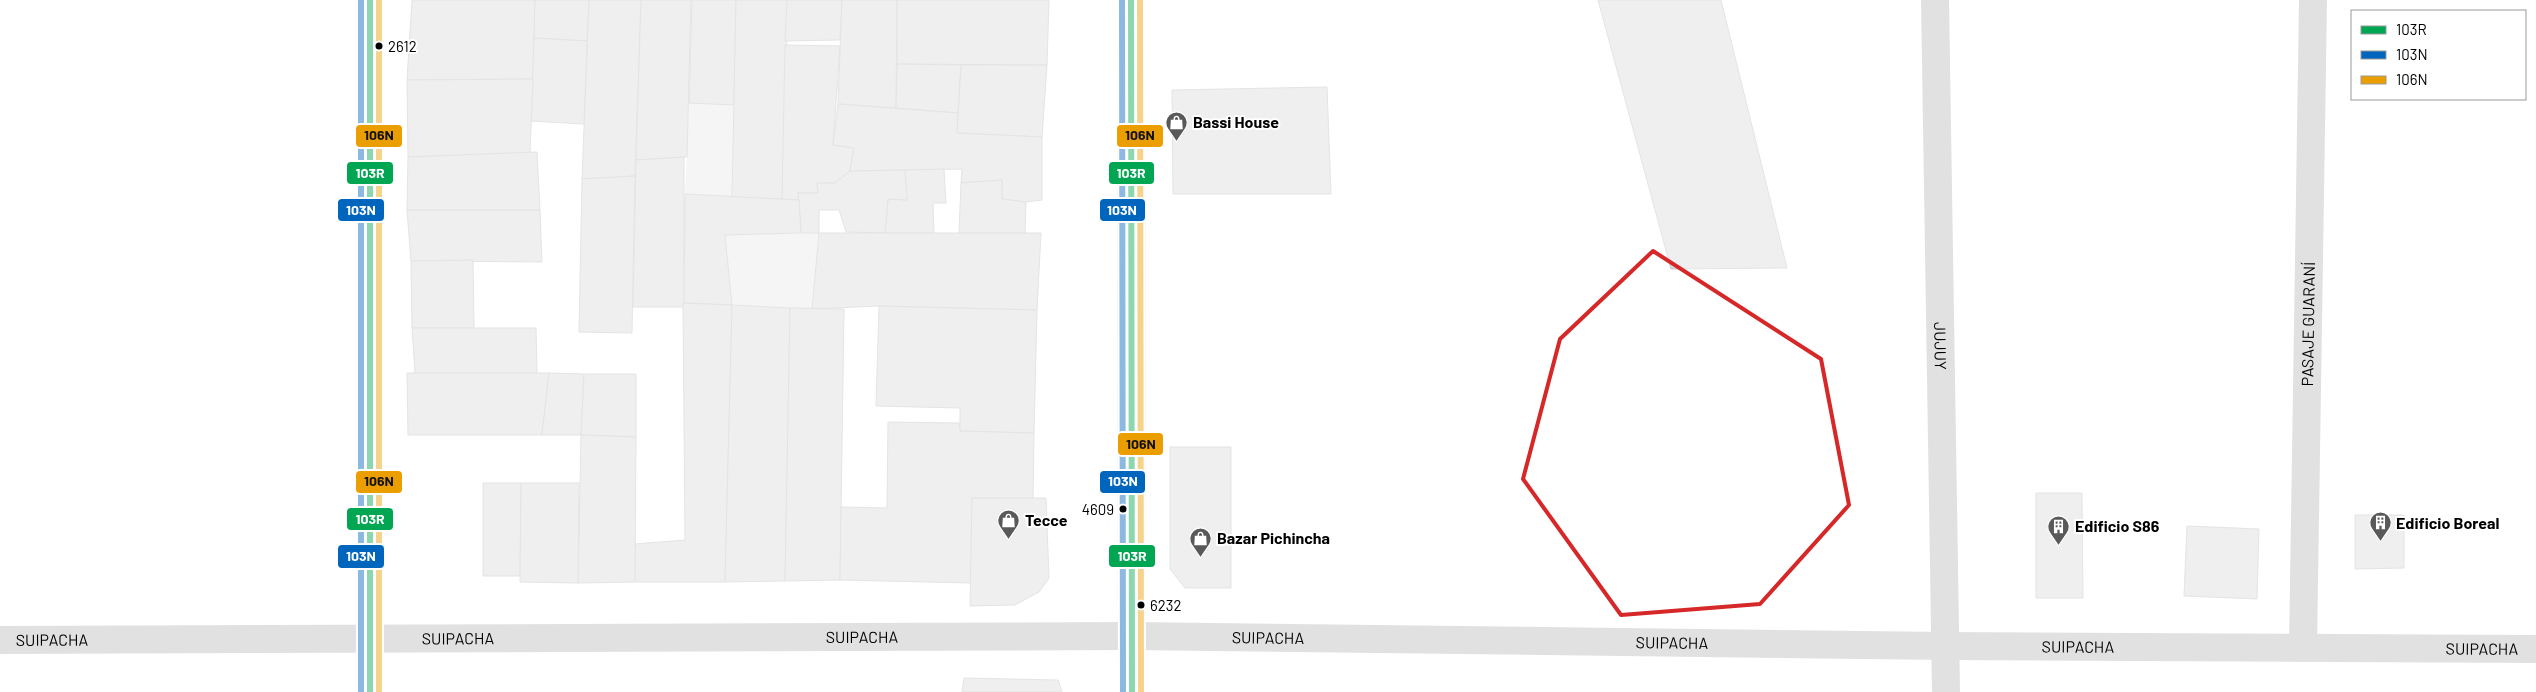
<svg xmlns="http://www.w3.org/2000/svg" width="2536" height="692" font-family="Barlow,sans-serif">
  <style>
    .green { fill: #e8e8e8 }
    .building { fill: #dbdbdb; stroke: #c3c3c3 }
    .lines { fill: none; stroke-linecap: round; stroke-linejoin: round }
    .minor { stroke: #bdbdbd; stroke-width: 28 }
    .major { stroke: #bdbdbd; stroke-width: 28 }
    .bus-1-casing { stroke: #fff; stroke-width: 10 }
    .bus-2-casing { stroke: #fff; stroke-width: 10 }
    .bus-3-casing { stroke: #fff; stroke-width: 10 }
    .bus-1 { stroke: #00a651; stroke-width: 6 }
    .bus-2 { stroke: #0065bd; stroke-width: 6 }
    .bus-3 { stroke: #eb9e00; stroke-width: 6 }
    .marked { fill: none; stroke: #d62828; stroke-width: 4; stroke-linejoin: round }
    .bus-dot { fill: #000; stroke: #fff; stroke-width: 2 }
    .labels { text-anchor: middle; stroke-width: 4; stroke-linejoin: round; paint-order: stroke }
    .bus-label { font-size: 15px; fill: #000; stroke: #fff; text-anchor: start }
    .poi-label { font-size: 16px; font-weight: bold; fill: #000; stroke: #fff; text-anchor: start }
    .street-label { font-size: 16px; fill: #000; stroke: #fff }
    .line-badge { stroke: #fff; stroke-width: 2 }
    .badge-label { font-size: 14px; text-anchor: middle; font-weight: bold; fill: #fff }
    .pale-badge-label { font-size: 14px; text-anchor: middle; font-weight: bold; fill: #111 }
  </style>
  <rect width="100%" height="100%" fill="#fff"/>
  <!-- green -->
  <g class="green">
    <polygon points="689,103 734,105 732,198 685,194"/>
    <polygon points="819,233 812,309 732,305 725,235"/>
  </g>
  <!-- building -->
  <g class="building">
    <polygon points="412,0 535,0 533,79 407,80"/>
    <polygon points="535,0 589,0 587,41 534,38"/>
    <polygon points="589,0 641,0 635,176 582,179"/>
    <polygon points="641,0 691,0 687,157 636,160"/>
    <polygon points="692,0 736,0 734,105 689,103"/>
    <polygon points="736,0 788,0 782,199 732,198"/>
    <polygon points="787,0 842,0 840,40 785,41"/>
    <polygon points="842,0 897,0 896,108 838,104"/>
    <polygon points="897,0 1049,0 1047,65 897,64"/>
    <polygon points="1598,0 1721,0 1787,268 1671,269"/>
    <polygon points="534,38 587,41 584,124 531,121"/>
    <polygon points="785,45 840,46 833,145 854,148 850,171 835,183 817,183 818,193 798,193 799,200 782,199"/>
    <polygon points="897,64 961,65 958,113 896,108"/>
    <polygon points="961,65 1047,65 1042,137 957,133"/>
    <polygon points="533,79 530,153 408,157 407,80"/>
    <polygon points="1327,87 1331,194 1173,194 1172,90"/>
    <polygon points="838,104 958,113 957,133 1042,137 1042,200 1026,202 1002,199 1002,180 961,183 962,169 850,171 854,148 833,145"/>
    <polygon points="537,152 540,210 407,210 408,157"/>
    <polygon points="684,157 684,307 633,307 636,160"/>
    <polygon points="944,169 946,203 933,203 934,233 885,233 888,199 907,200 905,170"/>
    <polygon points="905,170 907,200 888,199 885,233 846,232 839,210 819,210 819,233 801,233 798,193 818,193 817,183 835,183 850,171"/>
    <polygon points="635,176 632,333 579,332 582,179"/>
    <polygon points="1002,180 1002,199 1026,202 1025,233 959,233 961,183"/>
    <polygon points="685,194 799,200 801,233 725,235 732,305 684,303"/>
    <polygon points="407,210 540,210 542,262 411,261"/>
    <polygon points="819,233 1041,233 1037,310 879,306 812,309"/>
    <polygon points="473,260 474,328 412,328 411,261"/>
    <polygon points="683,303 732,305 725,582 635,582 635,544 685,540"/>
    <polygon points="732,305 790,308 785,581 725,582"/>
    <polygon points="879,306 1037,310 1034,433 960,431 960,408 876,406"/>
    <polygon points="790,308 844,309 840,580 785,581"/>
    <polygon points="412,328 536,328 537,373 415,373"/>
    <polygon points="407,373 549,373 542,435 408,435"/>
    <polygon points="549,373 584,374 581,435 542,435"/>
    <polygon points="584,374 636,374 636,437 581,435"/>
    <polygon points="888,422 959,423 960,431 1034,433 1033,499 972,498 971,583 840,580 841,507 887,508"/>
    <polygon points="581,435 636,437 635,582 578,583"/>
    <polygon points="1170,447 1231,447 1231,588 1185,588 1170,569"/>
    <polygon points="483,483 521,483 520,576 483,576"/>
    <polygon points="521,483 579,483 578,583 520,582"/>
    <polygon points="2036,493 2082,493 2083,598 2036,598"/>
    <polygon points="972,498 1046,498 1049,578 1039,592 1015,605 970,606"/>
    <polygon points="2355,515 2404,515 2404,568 2355,569"/>
    <polygon points="2187,526 2259,529 2257,599 2184,596"/>
    <polygon points="964,678 1058,680 1062,692 962,692"/>
  </g>
  <g class="lines">
    <!-- minor -->
    <g class="minor">
      <path id="s1" d="M1935,0L1946,692"/>
      <path id="s2" d="M0,640L1132,636L1946,646L2536,649"/>
      <path id="s3" d="M2303,648L2313,0"/>
    </g>
    <!-- major -->
    <g class="major">
      <polyline points="370,0 370,692"/>
      <polyline points="1131,0 1132,692"/>
    </g>
    <defs>
      <g id="bus-1">
        <polyline points="370,0 370,692"/>
        <polyline points="1131,0 1132,692"/>
      </g>
      <g id="bus-2">
        <polyline points="361,0 361,692"/>
        <polyline points="1122,0 1123,692"/>
      </g>
      <g id="bus-3">
        <polyline points="379,0 379,692"/>
        <polyline points="1140,0 1141,692"/>
      </g>
    </defs>
    <!-- bus-1 casing -->
    <use href="#bus-1" class="bus-1-casing"/>
    <!-- bus-2 casing -->
    <use href="#bus-2" class="bus-2-casing"/>
    <!-- bus-3 casing -->
    <use href="#bus-3" class="bus-3-casing"/>
    <!-- bus-1 -->
    <use href="#bus-1" class="bus-1"/>
    <!-- bus-2 -->
    <use href="#bus-2" class="bus-2"/>
    <!-- bus-3 -->
    <use href="#bus-3" class="bus-3"/>
  </g>
  <!-- marked area -->
  <path d="M0 0H2536V692H0ZM1653,251L1821,359L1849,505L1760,604L1621,615L1523,479L1560,339Z" fill="#fff" fill-opacity=".55" fill-rule="evenodd"/>
  <path class="marked" d="M1653,251L1821,359L1849,505L1760,604L1621,615L1523,479L1560,339Z"/>
  <!-- icons -->
  <defs>
    <symbol id="shop-pin" viewBox="-11 -11 22 30"><path d="M0 17L-7.5 6A9.5 9.5 0 1 1 7.5 6Z" fill="#595959" stroke="#fff"/><path d="M-5-2.5h2.3a2.7 3.5 0 0 1 5.4 0H5L5.5 6h-11ZM-1.5-2.5h3a1.5 2.3 0 0 0-3 0Z" fill="#fff"/></symbol>
    <symbol id="building-pin" viewBox="-11 -11 22 30"><path d="M0 17L-7.5 6A9.5 9.5 0 1 1 7.5 6Z" fill="#595959" stroke="#fff"/><path d="M-4-6H4V6H1V3H-1V6H-4ZM-2.5-4.3h1.7v1.8h-1.7ZM.8-4.3h1.7v1.8H.8ZM-2.5-1h1.7V.8h-1.7ZM.8-1h1.7V.8H.8Z" fill="#fff"/></symbol>
  </defs>
  <g fill-rule="evenodd">
    <use href="#shop-pin" x="1164" y="110" width="25" height="34"/>
    <use href="#shop-pin" x="996" y="508" width="25" height="34"/>
    <use href="#building-pin" x="2368" y="510" width="25" height="34"/>
    <use href="#building-pin" x="2046" y="514" width="25" height="34"/>
    <use href="#shop-pin" x="1188" y="526" width="25" height="34"/>
  </g>
  <!-- markers -->
  <g class="bus-dot">
    <circle cx="379" cy="46" r="4.5"/>
    <circle cx="1123" cy="509" r="4.5"/>
    <circle cx="1141" cy="605" r="4.5"/>
  </g>
  <g class="labels">
    <!-- bus labels -->
    <g class="bus-label">
      <text x="388" y="52">2612</text>
      <text x="1114" y="515" text-anchor="end">4609</text>
      <text x="1150" y="611">6232</text>
    </g>
    <!-- poi labels -->
    <g class="poi-label">
      <text x="1193" y="128">Bassi House</text>
      <text x="1025" y="526">Tecce</text>
      <text x="2396" y="529">Edificio Boreal</text>
      <text x="2075" y="532">Edificio S86</text>
      <text x="1217" y="544">Bazar Pichincha</text>
    </g>
    <!-- street labels -->
    <g class="street-label">
      <text dy="6" stroke="none"><textPath href="#s3" startOffset="324">PASAJE GUARANÍ</textPath></text>
      <text dy="6" stroke="none"><textPath href="#s1" startOffset="346">JUJUY</textPath></text>
      <text dy="6" stroke="none"><textPath href="#s2" startOffset="862">SUIPACHA</textPath></text>
      <text dy="6" stroke="none"><textPath href="#s2" startOffset="1268">SUIPACHA</textPath></text>
      <text dy="6" stroke="none"><textPath href="#s2" startOffset="458">SUIPACHA</textPath></text>
      <text dy="6" stroke="none"><textPath href="#s2" startOffset="52">SUIPACHA</textPath></text>
      <text dy="6" stroke="none"><textPath href="#s2" startOffset="1672">SUIPACHA</textPath></text>
      <text dy="6" stroke="none"><textPath href="#s2" startOffset="2078">SUIPACHA</textPath></text>
      <text dy="6" stroke="none"><textPath href="#s2" startOffset="2482">SUIPACHA</textPath></text>
    </g>
  </g>
  <g class="line-badge">
    <rect x="355" y="124" width="48" height="24" rx="5" fill="#eb9e00"/>
    <rect x="1116" y="124" width="48" height="24" rx="5" fill="#eb9e00"/>
    <rect x="346" y="161" width="48" height="24" rx="5" fill="#00a651"/>
    <rect x="1108" y="161" width="47" height="24" rx="5" fill="#00a651"/>
    <rect x="1099" y="198" width="47" height="24" rx="5" fill="#0065bd"/>
    <rect x="337" y="198" width="48" height="24" rx="5" fill="#0065bd"/>
    <rect x="1117" y="432" width="47" height="24" rx="5" fill="#eb9e00"/>
    <rect x="355" y="470" width="48" height="24" rx="5" fill="#eb9e00"/>
    <rect x="1099" y="470" width="47" height="24" rx="5" fill="#0065bd"/>
    <rect x="346" y="507" width="48" height="24" rx="5" fill="#00a651"/>
    <rect x="1108" y="544" width="48" height="24" rx="5" fill="#00a651"/>
    <rect x="337" y="544" width="48" height="25" rx="5" fill="#0065bd"/>
  </g>
  <g class="badge-label">
    <text x="370" y="178">103R</text>
    <text x="1131" y="178">103R</text>
    <text x="1122" y="215">103N</text>
    <text x="361" y="215">103N</text>
    <text x="1123" y="486">103N</text>
    <text x="370" y="524">103R</text>
    <text x="1132" y="561">103R</text>
    <text x="361" y="561">103N</text>
  </g>
  <g class="pale-badge-label">
    <text x="379" y="140">106N</text>
    <text x="1140" y="140">106N</text>
    <text x="1141" y="449">106N</text>
    <text x="379" y="486">106N</text>
  </g>
  <!-- legend -->
  <rect x="2351" y="10" width="175" height="90" fill="#ffffff" stroke="#999999"/>
  <rect x="2361" y="26" width="25" height="8" fill="#00a651" stroke="#999999"/>
  <text x="2396" y="35" font-size="15" fill="#000000">103R</text>
  <rect x="2361" y="51" width="25" height="8" fill="#0065bd" stroke="#999999"/>
  <text x="2396" y="60" font-size="15" fill="#000000">103N</text>
  <rect x="2361" y="76" width="25" height="8" fill="#eb9e00" stroke="#999999"/>
  <text x="2396" y="85" font-size="15" fill="#000000">106N</text>
</svg>
